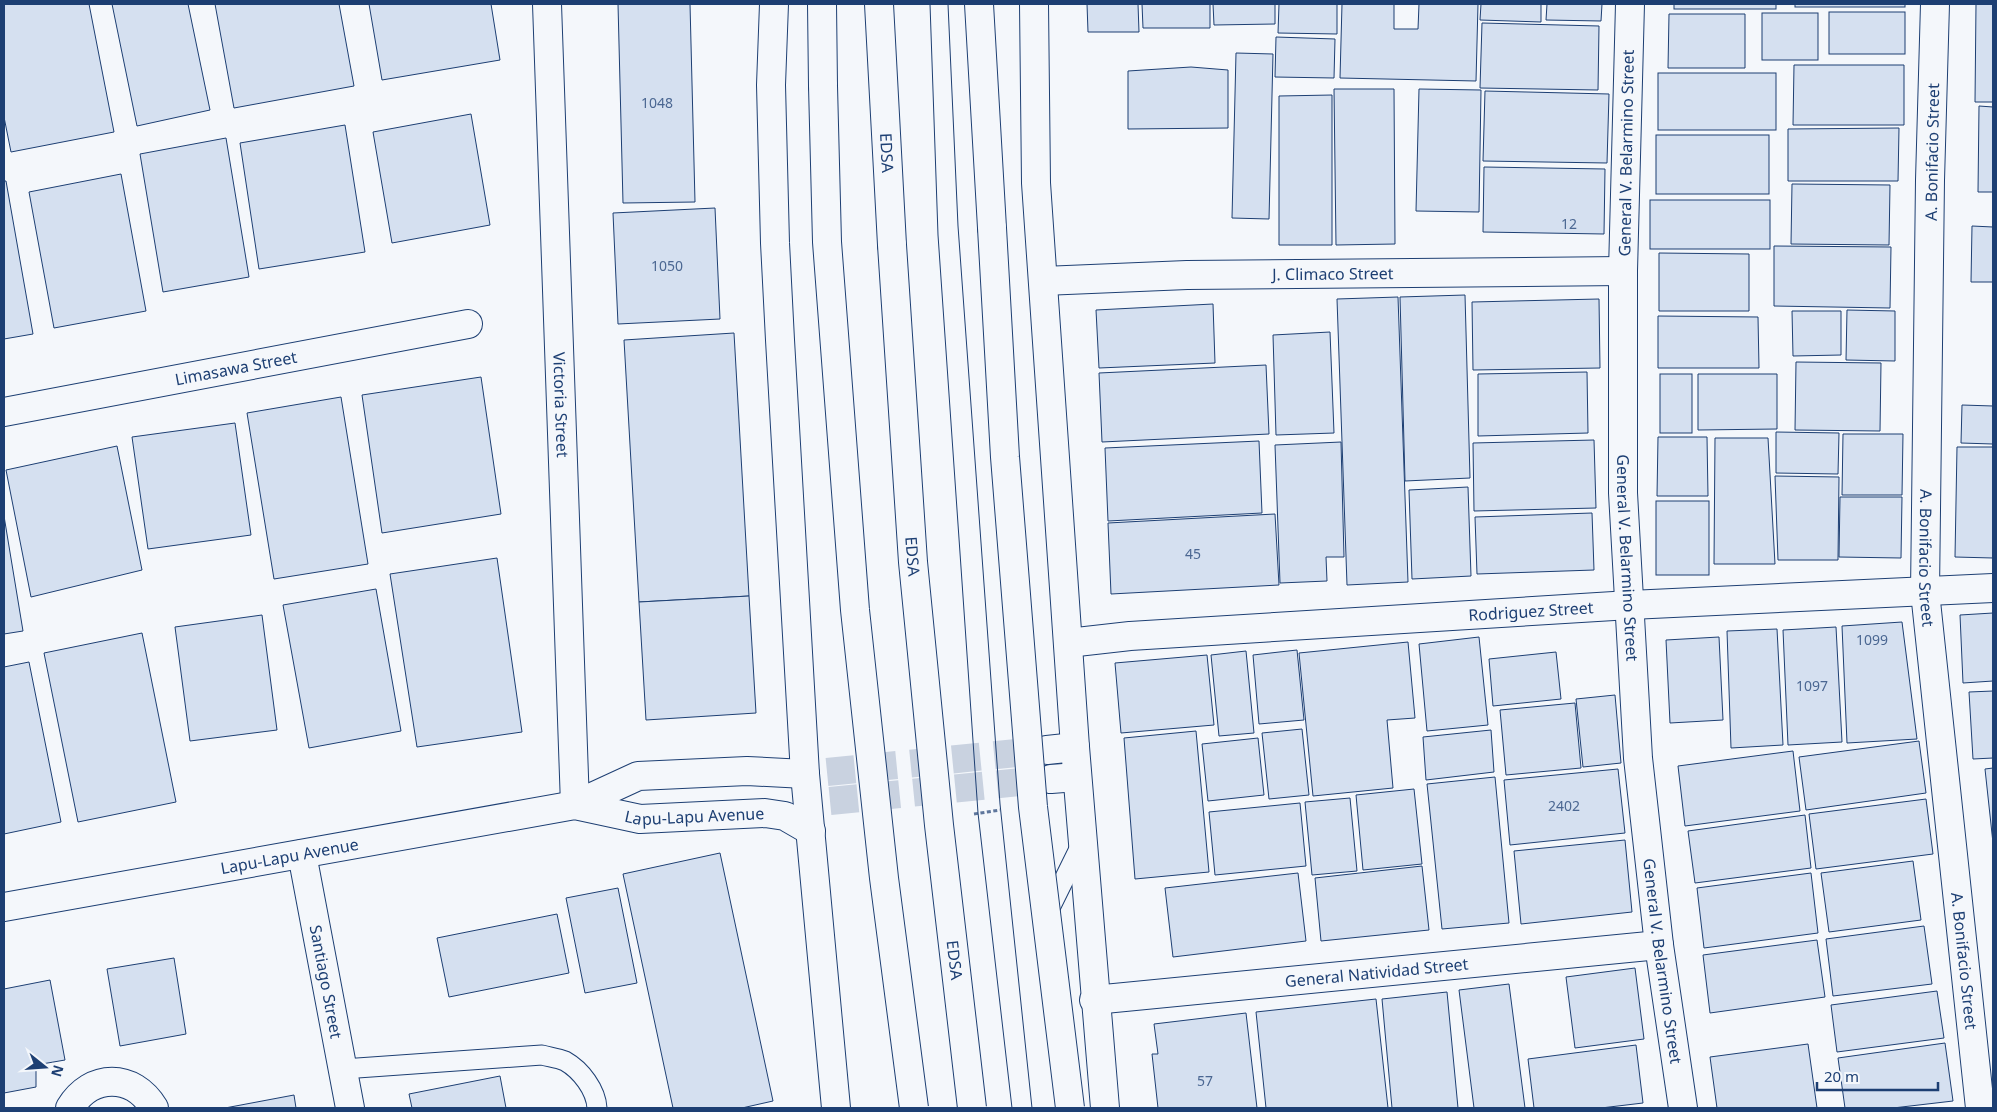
<svg xmlns="http://www.w3.org/2000/svg" width="1997" height="1112" font-family="'Noto Sans',sans-serif">
  <style>
    .building { fill: #d5e0f0; stroke: #1d3f73 }
    .lines { fill: none; stroke-linecap: round; stroke-linejoin: round }
    .trunk-tunnel { stroke: #c9d2e0; stroke-width: 28; stroke-dasharray: 28 14; stroke-linecap: butt }
    .service-casing { stroke: #1d3f73; stroke-width: 21 }
    .minor-casing { stroke: #1d3f73; stroke-width: 30 }
    .tertiary-casing { stroke: #1d3f73; stroke-width: 30 }
    .trunk-casing { stroke: #1d3f73; stroke-width: 30 }
    .path { stroke: #5e769c; stroke-width: 3; stroke-dasharray: 4 2.5; stroke-linecap: butt }
    .service { stroke: #f4f7fb; stroke-width: 19 }
    .minor { stroke: #f4f7fb; stroke-width: 28 }
    .tertiary { stroke: #f4f7fb; stroke-width: 28 }
    .trunk { stroke: #f4f7fb; stroke-width: 28 }
    .tram { stroke: #1d3f73; stroke-width: 1 }
    .trunk-bridge-casing { stroke: #1d3f73; stroke-width: 30; stroke-linecap: butt }
    .trunk-bridge { stroke: #f4f7fb; stroke-width: 28 }
    .labels { text-anchor: middle; stroke-width: 4; stroke-linejoin: round; paint-order: stroke }
    .number-label { font-size: 14px; fill: #4b6792 }
    .street-label { font-size: 16px; fill: #1d3f73; stroke: #f4f7fb }
  </style>
  <rect width="100%" height="100%" fill="#f4f7fb"/>
  <!-- building -->
  <g class="building">
    <polygon points="4,4 89,4 114,132 11,152 4,117"/>
    <polygon points="112,4 188,4 210,110 137,126"/>
    <polygon points="215,4 339,4 354,86 234,108"/>
    <polygon points="369,4 491,4 500,60 382,80"/>
    <polygon points="618,4 690,4 695,202 623,203"/>
    <polygon points="1087,4 1138,4 1139,32 1088,32"/>
    <polygon points="1142,4 1210,4 1210,28 1143,28"/>
    <polygon points="1213,4 1275,4 1275,24 1214,25"/>
    <polygon points="1279,4 1337,4 1337,34 1278,33"/>
    <polygon points="1342,4 1394,4 1394,29 1418,29 1419,4 1478,4 1476,81 1340,78"/>
    <polygon points="1481,4 1541,4 1541,22 1480,20"/>
    <polygon points="1547,4 1602,4 1601,21 1546,20"/>
    <rect x="1674" y="4" width="102" height="5"/>
    <rect x="1795" y="4" width="110" height="3"/>
    <polygon points="1976,4 1993,4 1993,102 1975,102"/>
    <rect x="1829" y="12" width="76" height="42"/>
    <rect x="1762" y="13" width="56" height="47"/>
    <polygon points="1669,14 1745,14 1745,68 1668,68"/>
    <polygon points="1482,23 1599,26 1598,90 1480,88"/>
    <polygon points="1276,37 1335,39 1334,78 1275,77"/>
    <polygon points="1236,53 1273,54 1269,219 1232,218"/>
    <polygon points="1794,65 1904,65 1904,125 1793,125"/>
    <polygon points="1191,67 1228,70 1228,128 1128,129 1128,71"/>
    <rect x="1658" y="73" width="118" height="57"/>
    <polygon points="1334,89 1394,89 1395,244 1336,245"/>
    <polygon points="1419,89 1481,90 1479,212 1416,211"/>
    <polygon points="1485,91 1609,94 1607,163 1483,161"/>
    <polygon points="1332,95 1332,245 1279,245 1279,96"/>
    <polygon points="1979,106 1993,107 1993,192 1978,192"/>
    <polygon points="471,114 490,225 392,243 373,132"/>
    <polygon points="345,125 365,252 259,269 240,143"/>
    <polygon points="1899,128 1898,181 1788,181 1788,129"/>
    <rect x="1656" y="135" width="113" height="59"/>
    <polygon points="226,138 249,277 163,292 140,154"/>
    <polygon points="1484,167 1605,169 1604,234 1483,232"/>
    <polygon points="121,174 146,311 54,328 29,192"/>
    <polygon points="4,181 6,181 33,334 4,339"/>
    <polygon points="1792,184 1890,185 1889,245 1791,244"/>
    <rect x="1650" y="200" width="120" height="49"/>
    <polygon points="715,208 720,319 618,324 613,213"/>
    <polygon points="1972,226 1993,227 1993,282 1971,282"/>
    <polygon points="1774,246 1891,247 1890,308 1774,306"/>
    <polygon points="1659,253 1749,254 1749,311 1659,311"/>
    <polygon points="1465,295 1470,478 1405,481 1400,297"/>
    <polygon points="1398,297 1408,582 1347,585 1337,299"/>
    <polygon points="1599,299 1600,368 1473,370 1472,302"/>
    <polygon points="1213,304 1215,363 1099,368 1096,310"/>
    <polygon points="1847,310 1895,311 1895,361 1846,360"/>
    <polygon points="1792,311 1841,311 1841,355 1793,356"/>
    <polygon points="1658,316 1758,317 1759,368 1658,368"/>
    <polygon points="1330,332 1334,433 1276,435 1273,335"/>
    <polygon points="734,333 749,596 639,602 624,340"/>
    <polygon points="1796,362 1881,363 1880,431 1795,430"/>
    <polygon points="1266,365 1269,434 1102,442 1099,373"/>
    <polygon points="1587,372 1588,433 1478,436 1478,374"/>
    <rect x="1660" y="374" width="32" height="59"/>
    <polygon points="1698,374 1777,374 1777,429 1698,430"/>
    <polygon points="481,377 501,514 382,533 362,395"/>
    <polygon points="341,397 368,564 274,579 247,413"/>
    <polygon points="1962,405 1993,406 1993,444 1961,443"/>
    <polygon points="235,423 251,535 148,549 132,437"/>
    <polygon points="1776,432 1839,433 1838,474 1776,473"/>
    <polygon points="1843,434 1903,434 1902,495 1842,495"/>
    <polygon points="1658,437 1707,437 1708,496 1657,496"/>
    <polygon points="1715,438 1768,438 1775,564 1714,564"/>
    <polygon points="1594,440 1596,508 1474,511 1473,443"/>
    <polygon points="1259,441 1262,513 1108,521 1105,448"/>
    <polygon points="1341,442 1344,557 1326,557 1327,581 1280,583 1275,445"/>
    <polygon points="117,446 142,570 31,597 6,470"/>
    <polygon points="1957,447 1993,447 1993,558 1955,557"/>
    <polygon points="1775,476 1839,477 1838,560 1778,560"/>
    <polygon points="1468,487 1471,576 1412,579 1409,490"/>
    <polygon points="1840,497 1902,497 1901,558 1839,557"/>
    <rect x="1656" y="501" width="53" height="74"/>
    <polygon points="1592,513 1594,570 1477,574 1475,517"/>
    <polygon points="1275,514 1279,585 1111,594 1108,523"/>
    <polygon points="4,516 23,631 4,634"/>
    <polygon points="497,558 522,732 417,747 390,574"/>
    <polygon points="376,589 401,731 309,748 283,605"/>
    <polygon points="749,596 756,713 646,720 639,602"/>
    <polygon points="1993,613 1993,681 1963,683 1960,615"/>
    <polygon points="262,615 277,730 190,741 175,627"/>
    <polygon points="1902,622 1917,739 1847,743 1842,626"/>
    <polygon points="1836,627 1842,742 1788,745 1783,630"/>
    <polygon points="1777,629 1783,745 1731,748 1727,631"/>
    <polygon points="142,633 176,802 78,822 44,653"/>
    <polygon points="1479,637 1488,725 1427,731 1419,644"/>
    <polygon points="1719,637 1723,720 1670,723 1666,640"/>
    <polygon points="1408,642 1415,718 1387,720 1393,788 1313,796 1299,653"/>
    <polygon points="1297,650 1304,720 1259,724 1253,655"/>
    <polygon points="1246,651 1254,733 1219,736 1211,655"/>
    <polygon points="1556,652 1561,699 1493,706 1489,659"/>
    <polygon points="1207,655 1214,725 1121,733 1115,663"/>
    <polygon points="29,662 61,822 4,834 4,667"/>
    <polygon points="1993,691 1993,758 1973,759 1969,692"/>
    <polygon points="1615,695 1621,763 1583,767 1576,699"/>
    <polygon points="1575,703 1581,768 1506,775 1500,710"/>
    <polygon points="1302,729 1309,795 1269,799 1262,733"/>
    <polygon points="1491,730 1494,772 1426,780 1423,737"/>
    <polygon points="1196,731 1209,872 1135,879 1124,738"/>
    <polygon points="1258,738 1264,795 1208,801 1202,744"/>
    <polygon points="1919,741 1926,793 1806,810 1799,757"/>
    <polygon points="1793,751 1800,811 1685,826 1678,766"/>
    <polygon points="1993,768 1993,843 1985,769"/>
    <polygon points="1618,769 1625,833 1510,845 1504,780"/>
    <polygon points="1495,777 1509,923 1442,929 1427,784"/>
    <polygon points="1414,789 1422,864 1363,870 1356,795"/>
    <polygon points="1350,798 1357,871 1312,875 1305,802"/>
    <polygon points="1926,799 1933,854 1816,869 1809,814"/>
    <polygon points="1300,803 1306,866 1215,875 1209,812"/>
    <polygon points="1805,815 1811,868 1695,883 1688,831"/>
    <polygon points="1625,840 1632,912 1521,924 1514,851"/>
    <polygon points="720,853 773,1101 742,1108 673,1108 623,874"/>
    <polygon points="1913,861 1921,920 1829,932 1821,873"/>
    <polygon points="1422,866 1429,930 1321,941 1315,878"/>
    <polygon points="1298,873 1306,941 1173,957 1165,888"/>
    <polygon points="1811,873 1818,933 1704,948 1697,888"/>
    <polygon points="618,888 637,983 585,993 566,898"/>
    <polygon points="557,914 569,973 449,997 437,938"/>
    <polygon points="1924,926 1932,984 1833,996 1826,939"/>
    <polygon points="1817,940 1825,997 1710,1013 1703,955"/>
    <polygon points="174,958 186,1034 120,1046 107,969"/>
    <polygon points="1635,968 1644,1039 1575,1048 1566,977"/>
    <polygon points="50,980 65,1060 36,1065 36,1087 4,1093 4,989"/>
    <polygon points="1509,984 1525,1108 1474,1108 1459,990"/>
    <polygon points="1937,991 1944,1038 1837,1052 1831,1005"/>
    <polygon points="1447,992 1458,1108 1392,1108 1382,999"/>
    <polygon points="1376,999 1388,1108 1266,1108 1256,1012"/>
    <polygon points="1246,1013 1257,1108 1158,1108 1152,1054 1158,1054 1154,1024"/>
    <polygon points="1945,1043 1953,1101 1893,1108 1845,1108 1838,1058"/>
    <polygon points="1808,1044 1817,1108 1717,1108 1710,1057"/>
    <polygon points="1636,1045 1643,1103 1601,1108 1534,1108 1528,1059"/>
    <polygon points="500,1076 506,1108 412,1108 409,1094"/>
    <polygon points="294,1095 296,1108 225,1108"/>
  </g>
  <g class="lines">
    <!-- trunk-tunnel -->
    <g class="trunk-tunnel">
      <polyline points="827,772 1047,750"/>
      <polyline points="830,801 1051,779"/>
    </g>
    <defs>
      <g id="service">
        <polyline points="1046,916 1082,843"/>
        <path d="M343,1069L542,1055C549,1057 558,1058 565,1061C581,1070 596,1090 597,1108"/>
      </g>
      <g id="minor">
        <path id="s1" d="M547,4L575,805L638,776L747,771L805,774"/>
        <path id="s2" d="M1630,4L1623,271V493L1638,758L1659,945L1683,1108"/>
        <path id="s3" d="M1935,4L1930,180L1925,592L1980,1108"/>
        <path id="s4" d="M1043,281L1187,275L1623,271"/>
        <path id="s5" d="M4,412L468,324"/>
        <path id="s6" d="M1068,643L1130,636L1630,605L1993,588"/>
        <path id="s7" d="M302,854L350,1108"/>
        <path id="s8" d="M1094,1000L1659,945"/>
        <path d="M70,1108C91,1073 133,1073 154,1108"/>
      </g>
      <g id="tertiary">
        <path id="s9" d="M4,907L575,805L640,819L765,813L785,816L811,831"/>
      </g>
      <g id="trunk">
        <polyline points="774,4 771,85 775,243 780,340 805,774 836,1108"/>
        <polyline points="822,4 823,86"/>
        <path id="s10" d="M879,4L892,245"/>
        <polyline points="979,4 992,228"/>
        <polyline points="1034,4 1036,183 1075,747 1105,1108"/>
        <polyline points="1047,750 1075,747"/>
        <polyline points="1051,779 1077,777"/>
      </g>
    </defs>
    <!-- service casing -->
    <use href="#service" class="service-casing"/>
    <!-- minor casing -->
    <use href="#minor" class="minor-casing"/>
    <!-- tertiary casing -->
    <use href="#tertiary" class="tertiary-casing"/>
    <!-- trunk casing -->
    <use href="#trunk" class="trunk-casing"/>
    <!-- path -->
    <polyline class="path" points="974,814 1000,810"/>
    <!-- service -->
    <use href="#service" class="service"/>
    <!-- minor -->
    <use href="#minor" class="minor"/>
    <!-- tertiary -->
    <use href="#tertiary" class="tertiary"/>
    <!-- trunk -->
    <use href="#trunk" class="trunk"/>
    <!-- tram -->
    <g class="tram">
      <polyline points="930,4 938,235 978,813 1012,1108"/>
      <polyline points="948,4 958,226 1000,804 1032,1108"/>
    </g>
    <defs>
      <g id="trunk-bridge">
        <polyline points="823,86 827,242 855,610 884,878 914,1108"/>
        <polyline points="992,228 1005,457 1033,807 1070,1108"/>
        <path id="s11" d="M892,245L913,562L939,825L972,1108"/>
      </g>
    </defs>
    <!-- trunk-bridge casing -->
    <use href="#trunk-bridge" class="trunk-bridge-casing"/>
    <!-- trunk-bridge -->
    <use href="#trunk-bridge" class="trunk-bridge"/>
  </g>
  <g class="labels">
    <!-- number labels -->
    <g class="number-label">
      <text x="657" y="108">1048</text>
      <text x="1569" y="229">12</text>
      <text x="667" y="271">1050</text>
      <text x="1193" y="559">45</text>
      <text x="1872" y="645">1099</text>
      <text x="1812" y="691">1097</text>
      <text x="1564" y="811">2402</text>
      <text x="1205" y="1086">57</text>
    </g>
    <!-- street labels -->
    <g class="street-label">
      <text transform="translate(1932 152) rotate(-89)" y="6">A. Bonifacio Street</text>
      <text dy="6" stroke="none"><textPath href="#s10" startOffset="149">EDSA</textPath></text>
      <text transform="translate(1626 153) rotate(-89)" y="6">General V. Belarmino Street</text>
      <text dy="6" stroke="none"><textPath href="#s4" startOffset="290">J. Climaco Street</textPath></text>
      <text dy="6" stroke="none"><textPath href="#s5" startOffset="236">Limasawa Street</textPath></text>
      <text dy="6" stroke="none"><textPath href="#s1" startOffset="401">Victoria Street</textPath></text>
      <text dy="6" stroke="none"><textPath href="#s11" startOffset="312">EDSA</textPath></text>
      <text dy="6" stroke="none"><textPath href="#s2" startOffset="554">General V. Belarmino Street</textPath></text>
      <text dy="6" stroke="none"><textPath href="#s3" startOffset="554">A. Bonifacio Street</textPath></text>
      <text dy="6" stroke="none"><textPath href="#s6" startOffset="464">Rodriguez Street</textPath></text>
      <text dy="6" stroke="none"><textPath href="#s9" startOffset="701">Lapu-Lapu Avenue</textPath></text>
      <text dy="6" stroke="none"><textPath href="#s9" startOffset="290">Lapu-Lapu Avenue</textPath></text>
      <text dy="6" stroke="none"><textPath href="#s11" startOffset="718">EDSA</textPath></text>
      <text dy="6" stroke="none"><textPath href="#s3" startOffset="959">A. Bonifacio Street</textPath></text>
      <text dy="6" stroke="none"><textPath href="#s2" startOffset="959">General V. Belarmino Street</textPath></text>
      <text dy="6" stroke="none"><textPath href="#s8" startOffset="284">General Natividad Street</textPath></text>
      <text dy="6" stroke="none"><textPath href="#s7" startOffset="130">Santiago Street</textPath></text>
    </g>
  </g>
  <!-- border -->
  <rect width="1997" height="1112" fill="none" stroke="#1d3f73" stroke-width="10"/>
  <!-- north arrow -->
  <g transform="translate(45 1067) rotate(107)" stroke="#f4f7fb" stroke-width="4" paint-order="stroke">
  <path d="M0-4L9 19L0 12L-9 19Z" fill="#1d3f73"/>
  <text y="-8" font-size="14" font-weight="bold" text-anchor="middle" fill="#1d3f73">N</text>
  </g>
  <!-- scale -->
  <path d="M1817 1082v8h121v-8" fill="none" stroke="#1d3f73" stroke-width="2.5"/>
  <text x="1824" y="1082" font-size="15" fill="#1d3f73" stroke="#f4f7fb" stroke-width="4" paint-order="stroke">20 m</text>
</svg>
